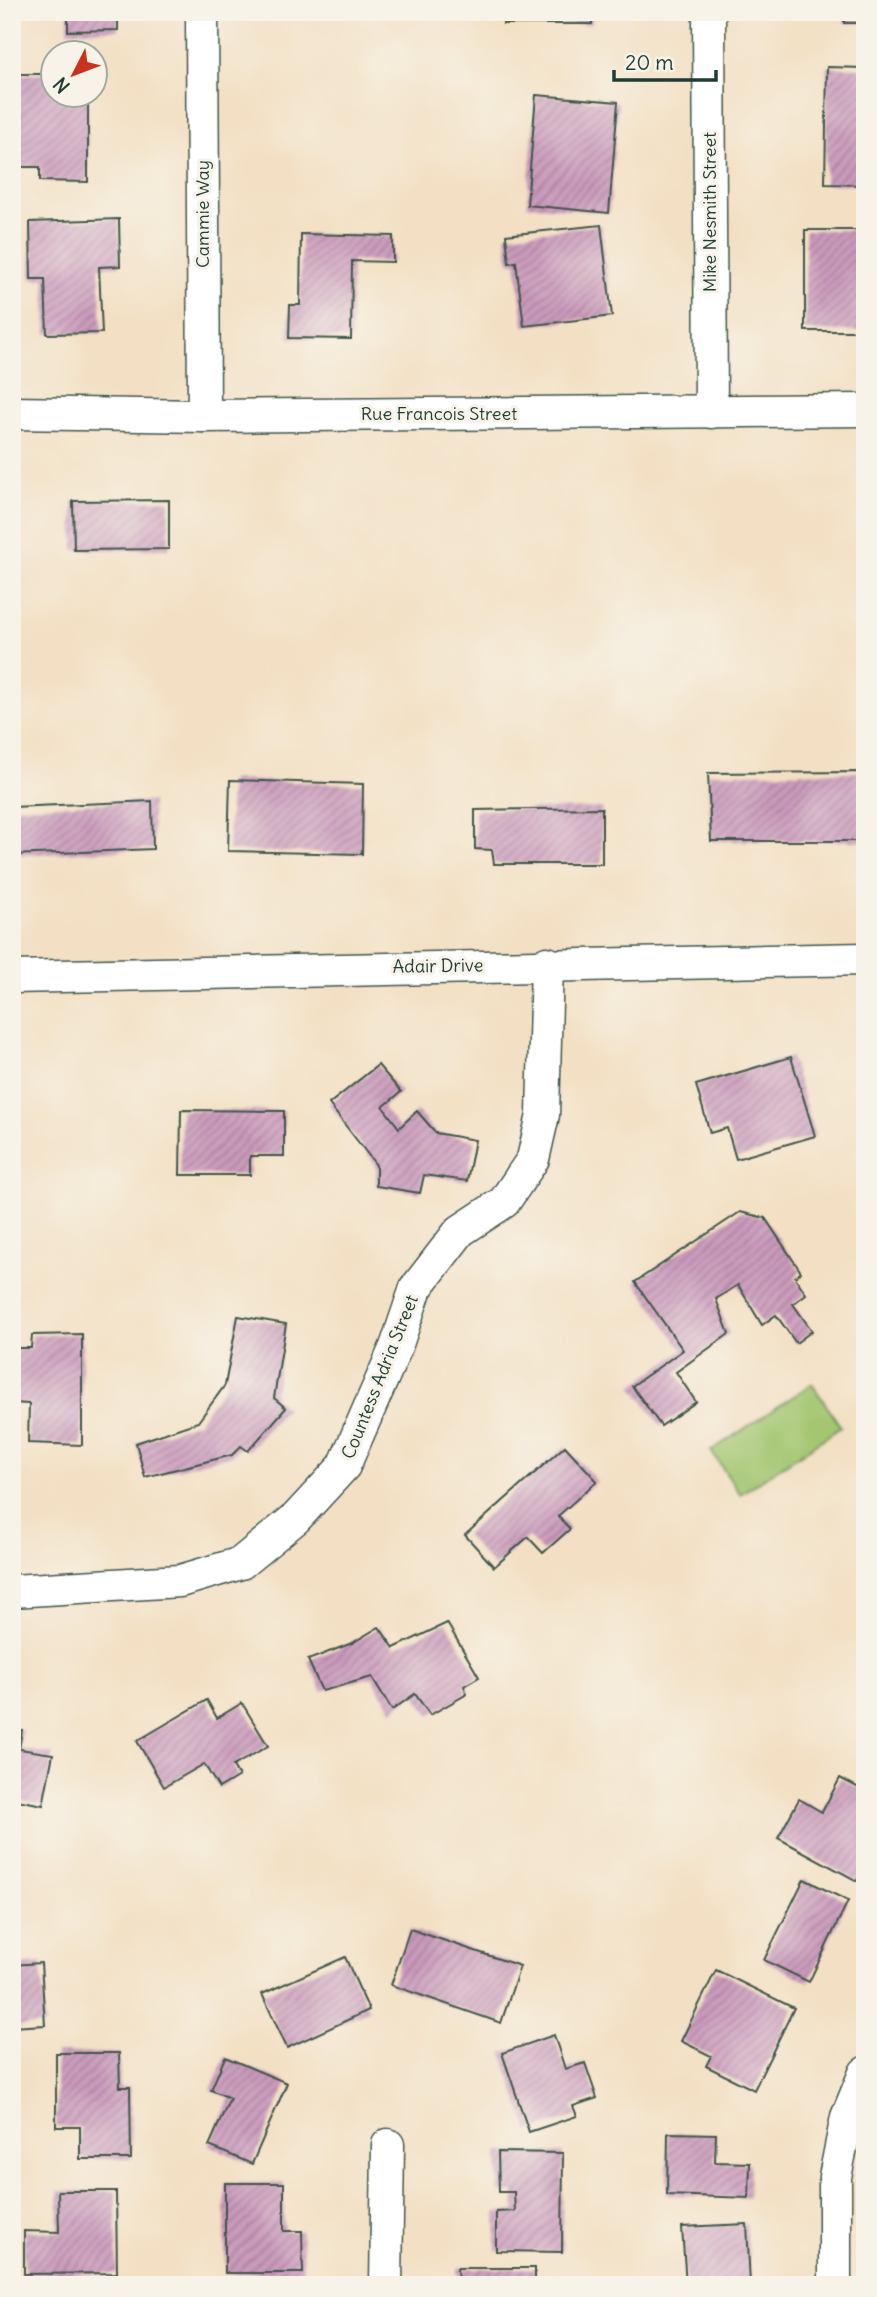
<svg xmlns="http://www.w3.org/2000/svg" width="877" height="2297" font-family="Delius,sans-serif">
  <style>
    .pitch { fill: #a3c66f; stroke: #618252; stroke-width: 2 }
    .building { fill: url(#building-hatch) }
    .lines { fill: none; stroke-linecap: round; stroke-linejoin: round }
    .street-casing { stroke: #3f554a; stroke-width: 35 }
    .street { stroke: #fff; stroke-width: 32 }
    .labels { text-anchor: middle; stroke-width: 6; stroke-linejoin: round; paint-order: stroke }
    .street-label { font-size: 18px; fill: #1f3d34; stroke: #f7f3e8 }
  </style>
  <defs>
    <pattern id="building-hatch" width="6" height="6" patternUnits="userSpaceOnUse" patternTransform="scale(1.75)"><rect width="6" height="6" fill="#cb9abc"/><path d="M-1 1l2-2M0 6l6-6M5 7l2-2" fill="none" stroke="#a47f9a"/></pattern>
  </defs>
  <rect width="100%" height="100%" fill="#f7f3e8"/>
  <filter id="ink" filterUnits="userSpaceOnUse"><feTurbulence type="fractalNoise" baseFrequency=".0143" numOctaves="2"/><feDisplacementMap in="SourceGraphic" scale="14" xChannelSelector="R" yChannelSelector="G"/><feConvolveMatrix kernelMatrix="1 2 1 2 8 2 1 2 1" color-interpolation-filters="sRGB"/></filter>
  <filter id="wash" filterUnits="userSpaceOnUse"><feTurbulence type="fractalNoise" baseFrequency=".00686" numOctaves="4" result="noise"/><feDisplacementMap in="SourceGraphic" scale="28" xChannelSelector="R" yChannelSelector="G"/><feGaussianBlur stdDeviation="1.57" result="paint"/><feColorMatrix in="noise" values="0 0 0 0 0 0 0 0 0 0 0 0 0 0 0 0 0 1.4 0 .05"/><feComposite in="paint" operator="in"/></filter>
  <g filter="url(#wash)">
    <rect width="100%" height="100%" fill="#f3e0c4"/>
    <!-- pitch -->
    <polygon class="pitch" points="812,1384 841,1427 740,1494 711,1451"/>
    <g id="blocks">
      <!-- building -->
      <g class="building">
        <polygon points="68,12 118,12 118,30 68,31"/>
        <rect x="503" y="12" width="89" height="12"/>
        <rect x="844" y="12" width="21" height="11"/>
        <polygon points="827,67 865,68 865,185 825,184"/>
        <polygon points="12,74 52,74 52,94 88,94 88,182 40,181 40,167 19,167 19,120 12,121"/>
        <polygon points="536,95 618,102 609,213 527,205"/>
        <polygon points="119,219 120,266 99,267 102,333 47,334 45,279 31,279 30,222"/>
        <polygon points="601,225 612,316 524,326 516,262 509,263 506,235"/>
        <rect x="805" y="230" width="60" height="101"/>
        <polygon points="301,234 393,236 393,262 352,261 351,339 289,338 290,305 300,305"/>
        <polygon points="169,500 169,549 74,550 73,501"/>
        <polygon points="865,772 865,841 711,841 708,773"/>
        <polygon points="230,780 363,784 362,854 228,851"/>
        <polygon points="152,801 153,849 12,855 12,807"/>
        <polygon points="602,808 602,864 494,864 492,850 475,849 475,810"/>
        <polygon points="791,1057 815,1136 736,1159 727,1128 710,1133 696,1085"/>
        <polygon points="378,1065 401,1092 383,1107 399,1128 417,1111 436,1133 475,1140 467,1181 424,1175 420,1193 376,1186 376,1165 329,1104"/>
        <polygon points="181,1110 284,1111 284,1156 250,1156 250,1175 180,1175"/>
        <polygon points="740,1212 765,1218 801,1272 795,1277 806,1294 793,1304 812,1331 796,1343 776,1315 762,1325 738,1285 716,1299 729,1334 676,1372 696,1402 661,1426 632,1386 683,1350 635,1282"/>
        <polygon points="238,1316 286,1324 274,1398 286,1408 248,1451 241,1446 232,1455 145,1477 136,1443 198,1422 225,1385"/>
        <polygon points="82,1334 82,1445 28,1443 29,1404 12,1403 12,1348 31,1348 32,1335"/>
        <polygon points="565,1446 597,1481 558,1516 570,1529 543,1553 528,1537 494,1567 465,1535"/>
        <polygon points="447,1623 479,1677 464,1686 467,1694 430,1715 415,1694 392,1710 372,1677 322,1691 308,1660 352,1643 379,1627 394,1648"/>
        <polygon points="207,1700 217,1718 242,1703 268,1746 233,1766 239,1776 219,1788 204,1764 164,1787 137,1741"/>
        <polygon points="12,1729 22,1730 19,1749 53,1754 43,1805 12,1799"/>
        <polygon points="840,1778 865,1791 865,1866 857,1881 778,1838 799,1799 822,1812"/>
        <polygon points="804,1879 848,1901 809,1982 764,1960"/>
        <polygon points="410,1929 520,1966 501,2023 391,1985"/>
        <polygon points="345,1957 369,2010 287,2048 262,1994"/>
        <polygon points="41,1963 45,2025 12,2027 12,1965"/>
        <polygon points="716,1970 794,2008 754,2090 706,2066 711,2056 681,2041"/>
        <polygon points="554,2035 565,2069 585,2063 597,2098 573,2106 577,2116 529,2132 502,2053"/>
        <polygon points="56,2053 119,2053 120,2087 130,2087 131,2159 80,2159 80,2127 56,2127"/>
        <polygon points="225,2057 287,2083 252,2164 209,2146 230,2098 211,2090"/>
        <polygon points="668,2133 716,2134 715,2162 750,2163 749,2198 667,2195"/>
        <polygon points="498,2152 563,2153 562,2252 496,2251 496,2212 515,2211 514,2192 499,2192"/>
        <polygon points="225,2183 284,2183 284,2231 302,2231 303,2273 225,2273"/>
        <polygon points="58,2191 116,2191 117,2273 24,2274 24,2231 59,2232"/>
        <polygon points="747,2224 750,2285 686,2285 682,2227"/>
        <polygon points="457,2268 535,2268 535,2285 458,2285"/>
      </g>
    </g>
  </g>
  <g filter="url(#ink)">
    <use href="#blocks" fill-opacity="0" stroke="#3f554a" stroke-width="2"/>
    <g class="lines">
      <defs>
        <g id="street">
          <polyline points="202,12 204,416"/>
          <polyline points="709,12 711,412"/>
          <polyline points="12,413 204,416 865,410"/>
          <polyline points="12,977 865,959"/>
          <polyline points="12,1591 180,1581 241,1563 296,1518 344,1466 396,1347 416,1288 460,1231 504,1202 533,1159 543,1115 547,963"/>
          <polyline points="386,2285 388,2145"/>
          <polyline points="835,2285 835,2177 847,2117 865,2073"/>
        </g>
      </defs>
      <!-- street casing -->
      <use href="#street" class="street-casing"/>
      <!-- street -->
      <use href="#street" class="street"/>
    </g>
  </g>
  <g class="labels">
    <!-- street labels -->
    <g class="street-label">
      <text transform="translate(710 212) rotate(-90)" y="6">Mike Nesmith Street</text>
      <text transform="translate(203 214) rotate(-90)" y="6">Cammie Way</text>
      <text x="439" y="420">Rue Francois Street</text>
      <text transform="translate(438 966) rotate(-1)" y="6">Adair Drive</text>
      <text transform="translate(380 1377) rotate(-68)" y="6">Countess Adria Street</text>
    </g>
  </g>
  <!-- margin -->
  <rect width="877" height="2297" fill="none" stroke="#f7f3e8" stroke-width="42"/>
  <!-- north arrow -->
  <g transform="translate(74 74) rotate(228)"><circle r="33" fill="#f7f3e8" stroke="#a1aaa0" stroke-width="2"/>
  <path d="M0-5L12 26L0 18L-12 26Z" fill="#c8321e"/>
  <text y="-10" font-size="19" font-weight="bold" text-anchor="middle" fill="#1f3d34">N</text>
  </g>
  <!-- scale -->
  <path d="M614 70v10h102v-10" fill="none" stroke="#1f3d34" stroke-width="3.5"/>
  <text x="625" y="70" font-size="21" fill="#1f3d34" stroke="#f7f3e8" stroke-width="5" paint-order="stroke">20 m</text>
</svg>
